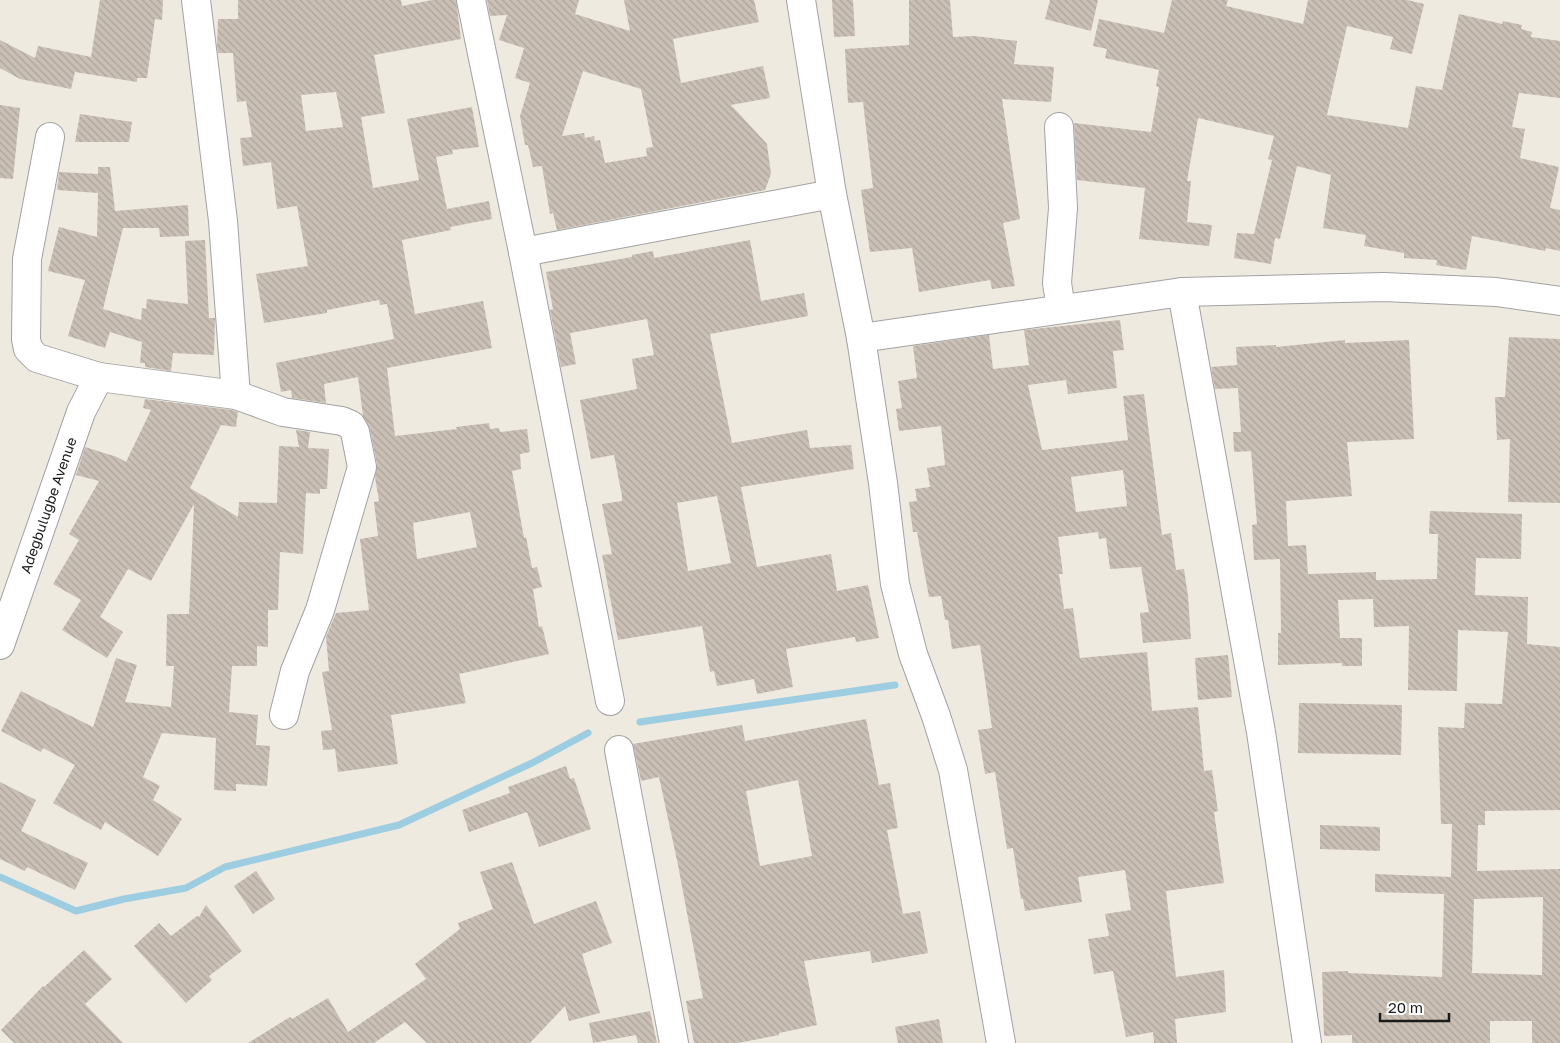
<svg xmlns="http://www.w3.org/2000/svg" width="1560" height="1043" font-family="'Golos Text',sans-serif">
  <style>
    .lines { fill: none; stroke-linecap: round; stroke-linejoin: round }
    .stream { stroke: #9ccde0; stroke-width: 7 }
    .building { fill: url(#building-back-hatch); fill-rule: evenodd }
    .street-casing { stroke: #a2a2a2; stroke-width: 30 }
    .street { stroke: #fff; stroke-width: 28 }
    .labels { text-anchor: middle; stroke-width: 4.5; stroke-linejoin: round; paint-order: stroke }
    .street-label { font-size: 14px; fill: #1b1b1b; stroke: #fff }
  </style>
  <defs>
    <pattern id="building-back-hatch" width="6" height="6" patternUnits="userSpaceOnUse" patternTransform="scale(1.25)"><rect width="6" height="6" fill="#cac0b6"/><path d="M-1 5l2 2M0 0l6 6M5-1l2 2" fill="none" stroke="#ada49c"/></pattern>
  </defs>
  <rect width="100%" height="100%" fill="#eeeae0"/>
  <g class="lines">
    <!-- stream -->
    <g class="stream">
      <polyline points="640,722 895,685"/>
      <polyline points="0,877 76,911 124,899 186,888 225,867 399,825 532,763 588,733"/>
    </g>
  </g>
  <!-- building -->
  <g class="building">
    <polygon points="100,0 163,0 162,20 155,19 147,78 137,78 137,82 75,72 71,89 20,79 0,68 0,40 35,58 38,46 91,57"/>
    <path d="M238,0H401L402,6L432,0H456L461,39L374,55L385,113L361,117L373,188L419,180L407,119L472,107L479,147L452,150L453,154L436,157L447,209L489,201L492,219L450,227L451,230L402,240L415,314L483,301L492,348L387,368L395,436L457,429L456,427L489,423L490,429L499,428L500,432L527,429L530,452L520,454L521,469L512,471L524,538L526,537L532,568L537,567L542,587L533,589L539,627L542,626L549,654L459,674L466,703L391,715L398,764L338,772L335,749L323,750L321,731L332,730L322,672L329,671L326,637L336,613L369,610L360,539L378,536L374,502L379,501L375,477L377,464L370,429L363,416L358,377L324,384L326,403L292,398L291,390L281,392L276,363L394,339L387,304L380,305L379,300L327,310V313L264,323L256,274L308,266L297,206L277,209L271,162L243,166L240,138L252,137L246,101L237,102L233,53H218L217,46L218,19H238ZM336,92L343,127L306,131L301,95ZM470,512L477,547L417,559L413,523Z"/>
    <path d="M487,0H579L575,14L630,31L624,0H754L759,22L673,39L681,83L763,66L770,98L731,105L767,144L771,174L765,190L557,230L553,213L550,214L542,166L533,167L528,145H525L520,116L530,83L515,78L524,48L499,40L507,15L490,16ZM583,71L641,89L653,147L646,148L647,156L605,163L600,140L595,141L594,136L585,138L584,133L562,136Z"/>
    <polygon points="832,0 853,0 855,36 834,37"/>
    <polygon points="909,0 950,0 953,37 974,36 1017,41 1014,64 1054,67 1051,102 1002,99 1020,219 1003,223 1015,286 992,289 990,280 919,292 912,248 870,252 861,190 873,188 863,102 848,103 845,49 909,45"/>
    <polygon points="1050,0 1098,0 1091,31 1045,19"/>
    <polygon points="1172,0 1228,0 1226,6 1303,24 1308,0 1407,0 1424,4 1412,54 1390,49 1393,37 1347,26 1327,115 1408,128 1416,86 1442,90 1459,14 1502,24 1503,21 1522,25 1521,29 1532,32 1531,37 1560,41 1560,98 1519,93 1512,127 1525,129 1520,158 1559,167 1550,208 1560,210 1560,251 1546,248 1545,251 1472,236 1466,270 1436,265 1437,260 1404,258 1404,253 1364,246 1366,235 1323,228 1331,175 1297,166 1280,239 1275,238 1271,264 1234,258 1237,233 1254,234 1272,160 1268,159 1274,136 1198,118 1187,181 1191,181 1187,222 1212,225 1209,246 1139,239 1145,188 1077,180 1074,123 1151,132 1159,87 1156,86 1159,70 1105,58 1107,49 1093,46 1099,19 1164,33"/>
    <polygon points="0,105 20,108 13,179 0,178"/>
    <polygon points="80,114 132,122 129,142 75,142"/>
    <polygon points="98,167 110,167 115,211 188,205 189,236 160,237 159,228 123,228 103,309 141,320 142,308 146,309 147,299 188,304 185,241 205,240 209,318 215,318 214,355 173,353 171,371 145,367 145,363 140,363 142,342 110,332 105,348 68,336 85,280 48,271 59,227 97,237 98,193 57,190 58,182 59,172 98,174"/>
    <path d="M750,240L761,301L804,293L808,316L710,334L732,443L807,430L810,448L851,445L854,469L741,487L757,567L831,554L837,591L868,585L879,638L856,642L855,637L786,649L793,687L757,694L754,679L717,686L714,671L710,672L702,626L618,640L602,555L612,554L602,504L622,501V496L614,455L591,459L580,400L637,389L632,359L654,355L647,319L570,333L576,364L561,367L550,310L553,309L546,272L632,257V255L653,251L654,258ZM717,496L731,563L688,571L677,503Z"/>
    <path d="M1120,320L1124,350L1113,351L1117,388L1068,394L1066,380L1028,385L1042,450L1128,440L1123,396L1144,394L1162,535L1171,533L1176,570L1184,569L1188,596L1191,639L1143,643L1140,613L1149,612L1141,567L1110,569L1106,538L1099,539L1098,532L1058,537L1063,574H1059L1064,609L1073,608L1080,658L1147,652L1152,711L1198,707L1204,771L1212,770L1218,811L1214,812L1224,883L1166,891L1176,977L1224,970L1226,1012L1175,1019L1177,1043H1154L1153,1032L1126,1037L1113,971L1094,974L1088,939L1109,936L1105,914L1131,910L1125,870L1078,877L1082,902L1025,911L1023,899H1021L1013,848L1007,849L995,772L985,774L978,730L992,728L980,645L952,649L948,620H945L941,596L929,597L917,532H913L909,502L917,501L915,489L930,487L927,468L945,465L941,426L899,431L896,409L902,408L898,381L917,378L913,346L989,335L993,369L1029,365L1024,330ZM1123,470L1127,506L1076,512L1071,477Z"/>
    <polygon points="1509,337 1560,339 1560,503 1508,502 1510,439 1497,440 1495,397 1505,397"/>
    <path d="M1345,340V343L1409,340L1414,439L1347,442L1352,496L1286,501L1288,546L1306,545L1308,574L1376,572V580L1437,579L1438,534H1429L1430,511L1522,514L1521,559L1476,558L1475,595L1528,597L1527,644L1560,647V810L1485,811V825H1478L1477,871L1560,869V1043H1532V1021H1490V1043H1352V1035L1324,1036L1322,972L1348,971V973L1442,977L1444,894L1375,892V874L1451,877L1452,824H1441L1438,727L1464,728L1465,703L1502,704L1508,632L1458,630L1457,691L1408,690L1409,626L1374,627L1373,599L1338,600L1340,638H1362V666H1342V663L1278,665V633H1281L1280,559L1254,560L1252,525L1257,524L1251,451L1234,452L1233,432H1241L1238,388L1215,389L1211,367L1237,365L1236,347L1276,345V347ZM1543,897L1542,975L1472,973L1474,899Z"/>
    <polygon points="145,399 232,410 238,412 236,427 221,425 190,488 238,517 239,502 277,503 279,446 299,447 296,430 310,432 308,448 329,449 327,489 320,489 320,494 306,493 303,554 280,552 278,610 268,610 268,647 257,646 257,666 232,666 229,712 258,715 256,745 270,746 267,786 236,784 236,791 214,790 216,738 162,733 143,777 160,786 153,800 182,819 158,856 105,822 101,830 53,803 75,765 43,748 41,752 1,731 21,691 93,727 116,658 137,665 125,702 171,707 174,666 166,666 167,614 189,614 194,504 151,581 128,569 100,617 123,632 107,658 62,630 81,600 53,584 79,540 69,534 99,481 76,475 85,447 117,457 126,462 151,410 143,408"/>
    <polygon points="1228,655 1232,697 1198,700 1195,658"/>
    <polygon points="1299,703 1402,705 1401,755 1298,753"/>
    <path d="M866,719L879,785L890,783L898,828L887,830L903,914L920,911L928,953L872,963L870,951L804,961L817,1025L779,1033V1035L738,1043H694L686,1001L703,998L678,865L659,777L641,781L633,744L742,725L745,741ZM798,780L812,856L760,866L746,791Z"/>
    <polygon points="566,766 570,779 574,778 591,829 539,847 527,812 469,832 462,810 510,793 508,787"/>
    <polygon points="0,782 36,800 21,831 88,863 75,890 27,867 25,871 0,859"/>
    <polygon points="1320,825 1380,827 1380,851 1320,849"/>
    <polygon points="512,862 534,924 596,901 612,943 582,954 600,1013 569,1021 565,1006 530,1043 427,1043 405,1022 374,1043 248,1043 290,1017 292,1019 328,998 348,1032 426,979 415,964 460,929 458,923 493,909 480,872"/>
    <polygon points="256,871 275,899 253,914 234,886"/>
    <polygon points="206,905 242,951 209,976 212,980 186,1003 134,946 159,923 171,936 197,916 199,917"/>
    <polygon points="84,950 112,979 85,1004 123,1043 14,1043 1,1030 43,986 44,987"/>
    <polygon points="650,1011 657,1043 638,1043 636,1035 593,1043 589,1023"/>
    <polygon points="939,1019 943,1043 898,1043 895,1027"/>
  </g>
  <g class="lines">
    <defs>
      <g id="street">
        <polyline points="196,0 223,221 236,395"/>
        <polyline points="471,0 523,252 610,701"/>
        <polyline points="801,0 832,194 861,338 883,483 895,584 913,654 936,716 953,770 1001,1043"/>
        <polyline points="1059,127 1063,208 1057,283 1061,309"/>
        <polyline points="50,137 27,259 26,339 28,349 37,358 99,377 236,395 283,412 342,421 351,425 355,432 362,467 320,610 295,671 284,715"/>
        <polyline points="523,252 832,194"/>
        <polyline points="1182,292 1261,732 1307,1043"/>
        <polyline points="861,338 1182,292 1384,287 1496,292 1560,301"/>
        <path id="s1" d="M0,645L81,412L99,377"/>
        <polyline points="619,750 674,1043"/>
      </g>
    </defs>
    <!-- street casing -->
    <use href="#street" class="street-casing"/>
    <!-- street -->
    <use href="#street" class="street"/>
  </g>
  <g class="labels">
    <!-- street labels -->
    <g class="street-label">
      <text dy="5" stroke="none"><textPath href="#s1" startOffset="148">Adegbulugbe Avenue</textPath></text>
    </g>
  </g>
  <!-- scale -->
  <path d="M1380 1013v8h69v-8" fill="none" stroke="#1b1b1b" stroke-width="2.5"/>
  <text x="1388" y="1013" font-size="15" fill="#1b1b1b" stroke="#ffffff" stroke-width="4" paint-order="stroke">20 m</text>
</svg>
